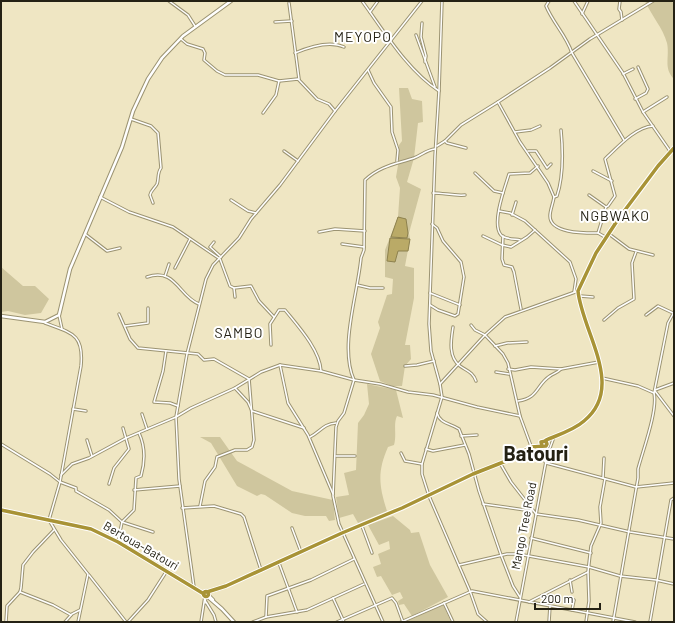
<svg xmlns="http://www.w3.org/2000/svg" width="675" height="623" font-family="Barlow,sans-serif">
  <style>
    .green { fill: #cfc69e }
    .water { fill: #baaa67; stroke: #8d814e }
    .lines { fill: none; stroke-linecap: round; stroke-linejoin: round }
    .street-casing { stroke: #9b9372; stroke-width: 3.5 }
    .secondary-casing { stroke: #9b9372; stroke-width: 4.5 }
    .highway-casing { stroke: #fff; stroke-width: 5.5 }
    .street { stroke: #fff; stroke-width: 1.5 }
    .secondary { stroke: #fff; stroke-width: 2.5 }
    .highway { stroke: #a89336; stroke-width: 3.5 }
    .labels { text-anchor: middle; stroke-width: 4; stroke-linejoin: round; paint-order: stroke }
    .street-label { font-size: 12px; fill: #242114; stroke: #fff }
    .quarter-label { font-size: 14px; letter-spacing: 1px; fill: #242114; stroke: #fff }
    .town-label { font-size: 20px; font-weight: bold; fill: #242114; stroke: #fff }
  </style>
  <rect width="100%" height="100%" fill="#efe6c3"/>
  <!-- green -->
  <g class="green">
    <path d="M645,1H672L674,5V79C663,68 670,57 667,43C663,28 651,15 645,1Z"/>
    <polygon points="399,88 408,88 412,99 422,101 423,122 418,123 414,158 407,182 421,189 409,233 410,239 405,266 414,268 414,298 405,345 410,345 411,359 405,366 402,386 392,386 380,381 371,354 380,328 378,322 387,295 392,294 393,279 385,277 385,250 398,217 400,188 396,177 399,159 399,145 402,141"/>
    <polygon points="1,267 23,286 35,286 49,299 41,313 25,315 8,311 1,312"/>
    <path d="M367,384L396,390L403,418L397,416C393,424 397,435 394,445L388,447C377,472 379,486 387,511L358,523L353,514L339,518L336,497L349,495L344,473L356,470L358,423L364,415L369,404Z"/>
    <polygon points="200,437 220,437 237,461 292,491 333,500 335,520 329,521 326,516 305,516 292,513 265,495 261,494 257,496 237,486 211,443"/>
    <polygon points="393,516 410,530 411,533 419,532 430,565 448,597 412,616 404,604 399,605 398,601 403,598 400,592 392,595 381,576 377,577 373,567 381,564 378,554 390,549 389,541 379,545 368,525"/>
    <polygon points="443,605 451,622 407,622 407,621"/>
  </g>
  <!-- water -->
  <g class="water">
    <polygon points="398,217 406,219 408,233 407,238 391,237"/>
    <polygon points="390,238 410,239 408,251 398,251 395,262 387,261"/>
  </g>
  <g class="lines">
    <defs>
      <g id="street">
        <polyline points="169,1 188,15 195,26"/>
        <path d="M362,1C384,31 407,70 439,91L435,156L429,324L431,351L440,384L442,397L422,464V474L429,496L470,591L478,614L487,622"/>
        <path d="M549,1L546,6C553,23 566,35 572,53L624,140"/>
        <polyline points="574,1 623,73 643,112 670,151"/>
        <polyline points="620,1 619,9 621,12 622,20"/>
        <polyline points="289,3 299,79"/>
        <polyline points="370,12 378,1"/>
        <polyline points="582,14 588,1"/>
        <polyline points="275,22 292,21"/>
        <polyline points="422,23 421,37 426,56 425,62"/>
        <polyline points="416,35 435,87"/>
        <polyline points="181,39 187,44 203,49 205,53 204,60 217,71 225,75 258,75 279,81 298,79 317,99 329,104 335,111"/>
        <path d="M295,53C309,47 329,40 344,47"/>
        <polyline points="368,70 374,83 391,107 392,132 398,150 397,161"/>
        <polyline points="623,74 633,69"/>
        <polyline points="439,91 442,1"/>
        <polyline points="635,99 646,93 648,89 638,67"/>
        <polyline points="643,112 667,97"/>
        <polyline points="263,113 276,95 279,81"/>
        <path d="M131,119L151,126L158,133L161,168C157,173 159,179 157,184C155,188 151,190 150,195L153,203"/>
        <path d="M561,130C563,151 564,175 557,196L554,197L548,183L520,142L498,102L550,68L590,39L653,1"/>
        <polyline points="515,132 531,130 540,126"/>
        <polyline points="445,141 447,143 466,148"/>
        <polyline points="437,146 445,141 461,125 498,102"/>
        <polyline points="284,151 298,161"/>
        <polyline points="528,151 536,151 547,168 551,164"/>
        <polyline points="593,171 612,181"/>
        <polyline points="475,173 494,191 503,193"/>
        <path d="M433,193C444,193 454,196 465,195"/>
        <path d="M589,195L606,207L608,206L615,196L605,159C617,148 635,127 653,126"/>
        <polyline points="100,197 129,212 173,227 220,259 230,286 234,288"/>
        <path d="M554,197C553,204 550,210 550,216C550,234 586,233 598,233"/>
        <polyline points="231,200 248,211 256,213"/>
        <polyline points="499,211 510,213 525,221 570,262 576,279 574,292"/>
        <polyline points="512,215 516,202"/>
        <polyline points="319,232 335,229 365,231"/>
        <polyline points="85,234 107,251 120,248"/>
        <polyline points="609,234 629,249 653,255"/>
        <polyline points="483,236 502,245 511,247 527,237 535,230"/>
        <polyline points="503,236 502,259 504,265 512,267 514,272 521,309"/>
        <polyline points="605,237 598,233 606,207"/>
        <path d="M520,240C515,239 504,239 501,235C491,224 505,187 509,174L530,173L538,166"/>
        <polyline points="214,242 210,247 221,257"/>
        <polyline points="342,244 364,247"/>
        <polyline points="175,268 190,239"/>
        <polyline points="165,276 169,264"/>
        <path d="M147,277C176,267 179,297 199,304"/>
        <polyline points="357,285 370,288 383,288"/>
        <polyline points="430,293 460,305"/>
        <polyline points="580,296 593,297"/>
        <polyline points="235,297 234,288 251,286 259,301 274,317"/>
        <polyline points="430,305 438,310 455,316 458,314 464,277 461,262 443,241 437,228 432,224"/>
        <polyline points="119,314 130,339 138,348 198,354 204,360 214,359 249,379 254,440 252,447 247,450 235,450 217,457 215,467 205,481 200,506"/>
        <polyline points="59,315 62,329"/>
        <polyline points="646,315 658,306 673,313"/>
        <polyline points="604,320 618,308 634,299 632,263 636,252"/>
        <path d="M45,323C72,333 84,334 81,366L60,482L49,520L61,540L88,574L78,622"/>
        <polyline points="125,326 148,323 148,308"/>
        <path d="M453,327C451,340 448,357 460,366C467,371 473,372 476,381"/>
        <path d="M271,345L270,324L279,310H285C298,326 320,350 321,371"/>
        <polyline points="495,346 507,343 527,342"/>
        <polyline points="166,351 163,371 154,402 170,403 178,406"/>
        <polyline points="280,365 288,403 308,435 333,494"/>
        <polyline points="405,366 417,365 434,361"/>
        <polyline points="508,369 515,370 531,367 561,369 599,362"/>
        <polyline points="496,372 509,374"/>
        <polyline points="602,378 638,386 654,393 668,323 674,312"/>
        <path d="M354,380C339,347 358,293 361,258L364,250L365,180C380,166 396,164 414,158C422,155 426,150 435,149"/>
        <polyline points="440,384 485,335 475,330 471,325"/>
        <polyline points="235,388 248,402 252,411 304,428"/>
        <polyline points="655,390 674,383"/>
        <polyline points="655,391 674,416"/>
        <path d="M518,401C539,398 536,385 550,376C554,373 557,373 561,369"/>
        <polyline points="73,409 86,411"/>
        <path d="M437,413C440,424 450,423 459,429L469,454L479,491L501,555L513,586L520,597"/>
        <polyline points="142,414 147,429"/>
        <polyline points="461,436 477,435"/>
        <path d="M310,437C320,432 323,424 336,423"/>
        <polyline points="87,440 92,456"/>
        <polyline points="1,444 50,474 60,482 76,488 76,491 109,510 122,522 118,542"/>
        <polyline points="531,446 520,416 508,363 503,354 485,335 505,317 578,291"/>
        <polyline points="534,448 538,451 546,463 636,487 674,483"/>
        <polyline points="426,449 433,451 465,445"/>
        <polyline points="401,453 405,461 422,464"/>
        <polyline points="336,456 355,456"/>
        <polyline points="500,463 511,482 536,514 578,520 630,532 674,539"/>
        <polyline points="61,475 72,464 89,458 126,438 176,417 191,408 235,388 261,372 280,365 321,371 354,380"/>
        <polyline points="603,478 604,458"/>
        <polyline points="109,484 114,468 129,449 123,428"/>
        <polyline points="134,490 180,486"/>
        <polyline points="483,504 532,511"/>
        <polyline points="182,508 214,506 241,514 244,517 261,570"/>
        <path d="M122,522L134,510L136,478L141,476C145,462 145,446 139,433"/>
        <polyline points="122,522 153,532"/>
        <polyline points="362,526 372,553"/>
        <polyline points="292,528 301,552"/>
        <polyline points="531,538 591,553"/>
        <polyline points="279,563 297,612"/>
        <polyline points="459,565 507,554 518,554 589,567 620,576 656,580 674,584"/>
        <polyline points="89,575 126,622"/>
        <polyline points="570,580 572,592"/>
        <polyline points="194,587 179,479 176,417 187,354 206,279 213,265 239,238 251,219 280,185 335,111 422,1"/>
        <polyline points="20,592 53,605 71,615"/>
        <polyline points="333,598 344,622"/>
        <polyline points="206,602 214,615 216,622"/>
        <polyline points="529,602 588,572 591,546 601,523 600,507 605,479"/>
        <polyline points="205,603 206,596"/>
        <polyline points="444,603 453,622"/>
        <polyline points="572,610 574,600"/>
        <polyline points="266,617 267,596 311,580 354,559"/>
        <polyline points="6,622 7,606 20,592 21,588 23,565 33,552 54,530"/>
        <polyline points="65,622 72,614 80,610"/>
        <polyline points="128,622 148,600 166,572"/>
        <polyline points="201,622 205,596"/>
        <polyline points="253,622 266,617 307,610 364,584"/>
        <polyline points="337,622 392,598 396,603 403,622"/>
        <polyline points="383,622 339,524 333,496 336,427 338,421 344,413 354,380 380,384 408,392 433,395 477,407 520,416"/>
        <polyline points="401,622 472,591 635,622"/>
        <polyline points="516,622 547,456 554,437"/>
        <polyline points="549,622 550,606"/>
        <polyline points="586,622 589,601 588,572"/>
        <path d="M613,622L638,478V469C643,450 658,410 654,393"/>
        <polyline points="650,622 670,506 671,500 674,498"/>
      </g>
      <g id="secondary">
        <polyline points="1,316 45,322 59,315 70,269 122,147 133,111 148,79 162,58 183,36 231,1"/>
        <polyline points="208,595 213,600"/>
        <polyline points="207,596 222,609 234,622"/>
      </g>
      <g id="highway">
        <path d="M546,440C558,435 574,430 584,421C626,387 582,332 578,291L596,253L619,218L658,166L674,148"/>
        <polyline points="1,510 91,529 118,542 204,594"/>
        <circle cx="206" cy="594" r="2.5"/>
        <polyline points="207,592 226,586 342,533 402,508 473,474 506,461 531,447 546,446 547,444 546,441 541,442 542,446"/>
      </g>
    </defs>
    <!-- street casing -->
    <use href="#street" class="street-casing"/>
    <!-- secondary casing -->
    <use href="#secondary" class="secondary-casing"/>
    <!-- highway casing -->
    <use href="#highway" class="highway-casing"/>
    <!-- street -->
    <use href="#street" class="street"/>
    <!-- secondary -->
    <use href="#secondary" class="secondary"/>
    <!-- highway -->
    <use href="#highway" class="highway"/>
  </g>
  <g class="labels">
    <!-- street labels -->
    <g class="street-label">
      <text transform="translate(524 526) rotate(-79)" y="4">Mango Tree Road</text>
      <text transform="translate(141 546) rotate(30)" y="4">Bertoua-Batouri</text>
    </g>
    <!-- quarter labels -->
    <g class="quarter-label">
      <text x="363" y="42">MEYOPO</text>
      <text x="615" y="221">NGBWAKO</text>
      <text x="239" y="338">SAMBO</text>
    </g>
    <!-- town labels -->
    <g class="town-label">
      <text x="536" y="461">Batouri</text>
    </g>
  </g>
  <!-- border -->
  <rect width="675" height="623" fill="none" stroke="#242114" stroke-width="4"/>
  <!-- scale -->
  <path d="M535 603v6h65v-6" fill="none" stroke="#242114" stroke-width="2"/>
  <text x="541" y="603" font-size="12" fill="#242114" stroke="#ffffff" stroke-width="3" paint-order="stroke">200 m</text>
</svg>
